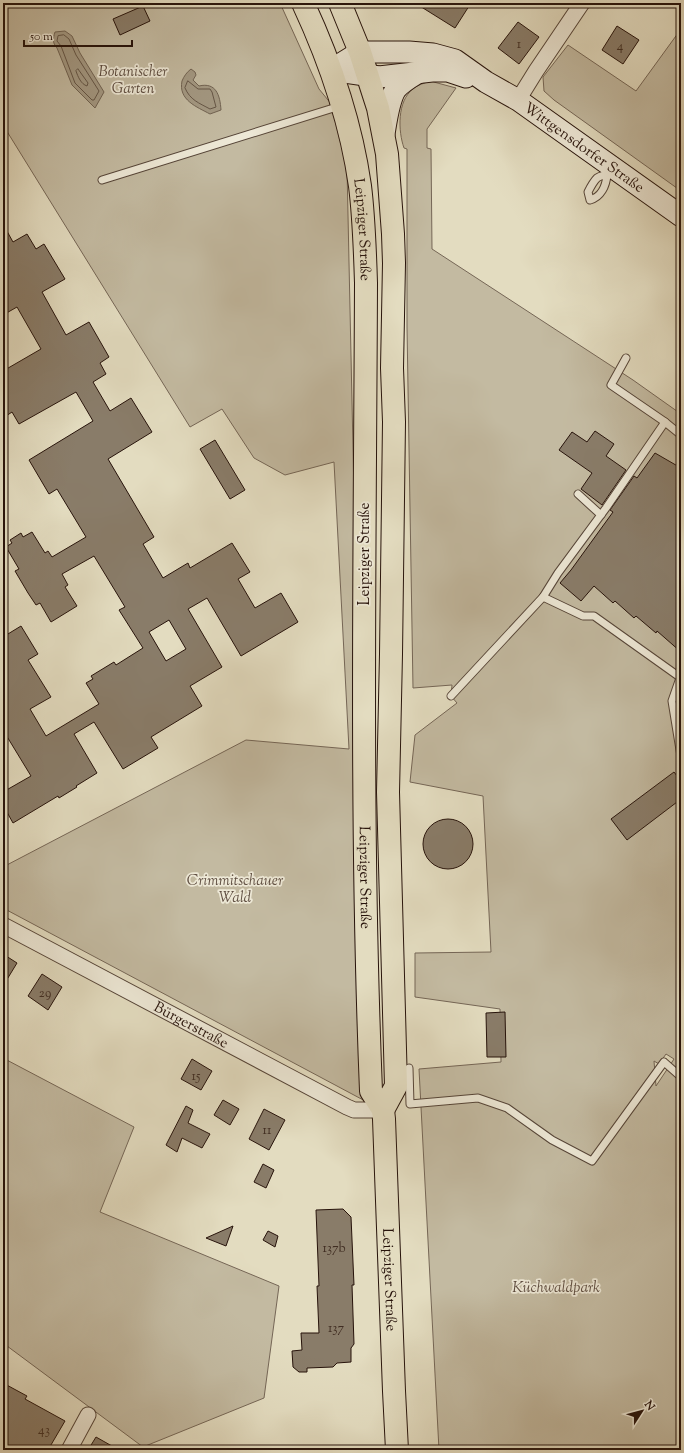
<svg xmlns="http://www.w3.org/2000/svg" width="684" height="1453" font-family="'Sorts Mill Goudy',serif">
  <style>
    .green { fill: #c3baa1; stroke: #756656; fill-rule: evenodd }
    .water { fill: #a39882; stroke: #716352 }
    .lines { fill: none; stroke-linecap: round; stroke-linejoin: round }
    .shore { stroke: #655646; stroke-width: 1 }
    .building { fill: #897c69; stroke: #27130b; fill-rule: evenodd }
    .lane-casing { stroke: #564538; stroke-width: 9 }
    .street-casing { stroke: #564538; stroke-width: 17 }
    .secondary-casing { stroke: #27130b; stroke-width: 23 }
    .primary-casing { stroke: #27130b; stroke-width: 24 }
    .lane { stroke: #ede8d6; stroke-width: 7 }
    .street { stroke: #ede8d6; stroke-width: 15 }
    .secondary { stroke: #ede8d6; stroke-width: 21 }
    .primary { stroke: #e3dcc0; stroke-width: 22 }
    .labels { text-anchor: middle; stroke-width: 3.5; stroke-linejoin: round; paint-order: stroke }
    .number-label { font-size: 13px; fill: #402d22 }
    .park-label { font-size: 15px; font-style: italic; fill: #5e4d40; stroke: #ede8d6 }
    .street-label { font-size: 15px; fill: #27130b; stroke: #ede8d6 }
  </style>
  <rect width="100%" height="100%" fill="#e3dcc0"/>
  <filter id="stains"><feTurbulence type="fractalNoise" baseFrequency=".005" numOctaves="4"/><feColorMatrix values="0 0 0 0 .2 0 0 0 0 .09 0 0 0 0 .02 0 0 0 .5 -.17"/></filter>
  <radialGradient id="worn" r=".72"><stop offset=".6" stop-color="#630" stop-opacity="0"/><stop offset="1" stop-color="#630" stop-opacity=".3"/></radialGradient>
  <!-- green -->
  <g class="green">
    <polygon points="3,3 280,3 319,89 346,122 367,1102 3,908 3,867 246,740 349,749 334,462 285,475 254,458 222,409 190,427 3,125"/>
    <polygon points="681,29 681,191 554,100 544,91 543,77 568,45 636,91"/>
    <path d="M430,81L456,88L427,129V148L431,149L432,249L633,380L681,414V1450H439L419,1069L501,1062L500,1009L415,997V953L491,952L483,796L410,782L415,735L457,703L451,696L452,685L413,688L407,327V149L404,148C398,131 397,101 413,89C417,85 425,83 430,81ZM666,1054L674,1059L656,1086L654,1061L659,1064Z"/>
    <polygon points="3,1058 134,1127 100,1212 279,1286 264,1398 143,1447 3,1343"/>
  </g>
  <!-- water -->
  <g class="water">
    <path d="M65,31L72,36L80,53L104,92L95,108L72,85L57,48C52,42 53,39 55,32Z"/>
    <path d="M191,69L195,72L196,75L193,80L199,86C216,82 220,95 221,110L210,114C197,107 178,100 182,81C184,76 187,72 191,69Z"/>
  </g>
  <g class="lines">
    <!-- shore -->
    <g class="shore">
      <polygon points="64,35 69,39 76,55 99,91 94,100 92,100 75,83 61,46 57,41 58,36"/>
      <path d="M78,69L88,83L87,86C81,84 78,77 76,71Z"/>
      <path d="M188,81L198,89H210L212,92L216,107L210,109C199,103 190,100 185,88Z"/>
    </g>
  </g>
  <!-- building -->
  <g class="building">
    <polygon points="415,3 471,3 455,28"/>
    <polygon points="143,6 150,21 120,35 113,19"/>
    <polygon points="518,22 539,37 519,64 498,48"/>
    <polygon points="617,26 639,40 623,64 602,50"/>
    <path d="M3,224L13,242L27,234L36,249L44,244L65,279L42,292L66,335L89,322L109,357L100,363L106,374L93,382L110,411L131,398L152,432L108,459L154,537L143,544L163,578L188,563L190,568L232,543L250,572L238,579L255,608L281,593L298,622L241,656L207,598L188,609L222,667L190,686L202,706L151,737L158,748L123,769L94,722L74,734L97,773L76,786L77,787L59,798L58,796L13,823L3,805V792L31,776L3,730V637L21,626L38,654L28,660L51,697L30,709L46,736L99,704L86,683L93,679L91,676L114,662L116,665L143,648L119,610L125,607L94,556L62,574L68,585L65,587L77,606L51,622L40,603L36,605L28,593L15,571L19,569L6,547L12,543L10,540L21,533L23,537L32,532L45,553L48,551L52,557L86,537L57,489L49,494L29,460L93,421L76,392L19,424L12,412L3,418V371L41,349L17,307L3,315ZM169,620L186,649L166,661L149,632Z"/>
    <polygon points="595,431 614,444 606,456 626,470 602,505 581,489 592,473 559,450 572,432 587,442"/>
    <polygon points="215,440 245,490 230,499 200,449"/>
    <polygon points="655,453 681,468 681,652 657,631 656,633 636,616 634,618 615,601 613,603 594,586 581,601 560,583 571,570 613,512 610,510 634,476 637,478"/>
    <polygon points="674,772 681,781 681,799 627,840 611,819"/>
    <circle cx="448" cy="844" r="25"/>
    <polygon points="3,954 17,963 3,986"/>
    <polygon points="42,974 62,987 48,1010 28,996"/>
    <polygon points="505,1012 506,1057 487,1057 486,1013"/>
    <polygon points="192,1059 212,1071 201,1090 181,1079"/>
    <polygon points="223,1100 239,1109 230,1125 214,1115"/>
    <polygon points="186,1106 193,1110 188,1123 210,1134 202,1148 182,1138 177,1152 166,1145"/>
    <polygon points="264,1109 285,1120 269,1150 249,1139"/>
    <polygon points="263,1164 274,1170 266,1188 254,1182"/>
    <polygon points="343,1209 351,1217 354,1285 352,1285 354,1344 351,1348 351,1362 337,1363 333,1367 307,1368 307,1372 299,1372 293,1367 292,1351 302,1350 301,1333 319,1333 317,1286 319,1286 316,1210"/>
    <polygon points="233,1226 226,1246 206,1238"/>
    <polygon points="268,1231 278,1236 275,1247 263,1240"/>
    <polygon points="3,1383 27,1396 25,1399 65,1421 48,1450 3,1450"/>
    <polygon points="96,1437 119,1450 88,1450"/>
  </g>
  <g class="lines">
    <defs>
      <g id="lane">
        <path d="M607,175C606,186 601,197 590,200L588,192C590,188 594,181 597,178C603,174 605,177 611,170"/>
        <polyline points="102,180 340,106"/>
        <polyline points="626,358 611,385 665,422"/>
        <polyline points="681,435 665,422 606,508 558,573 543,597 583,616 594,616 681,678"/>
        <polyline points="578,494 601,515"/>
        <polyline points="680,678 672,701 681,756"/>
        <polyline points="451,696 543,597"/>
        <polyline points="409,1068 410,1104 478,1098 507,1108 552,1140 592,1161 664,1062 681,1077"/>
      </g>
      <g id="street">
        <polyline points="518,100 536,71 582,3"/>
        <path id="s1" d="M3,925L347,1107L354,1110H383"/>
        <polyline points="69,1450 88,1415"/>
      </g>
      <g id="secondary">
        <path id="s2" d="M331,70L360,52H409L433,54L455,60L486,82L518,100L681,216"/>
        <polyline points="331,70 379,77 432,71 448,71 466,77"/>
        <path d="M384,134C386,122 389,99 396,89C402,82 411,77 419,72"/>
      </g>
      <g id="primary">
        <path id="s3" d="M303,3C330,61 351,122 360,186C364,218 365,250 366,283C365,552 360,821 371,1091L383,1110L384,1119L394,1391L397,1450"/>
        <polyline points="340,3 360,52 378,108 387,154 393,234 394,263 392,368 394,422 391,654 388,792 396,1086 383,1110"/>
      </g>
    </defs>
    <!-- lane casing -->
    <use href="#lane" class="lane-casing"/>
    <!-- street casing -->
    <use href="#street" class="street-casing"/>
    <!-- secondary casing -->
    <use href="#secondary" class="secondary-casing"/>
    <!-- primary casing -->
    <use href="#primary" class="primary-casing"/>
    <!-- lane -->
    <use href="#lane" class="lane"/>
    <!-- street -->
    <use href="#street" class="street"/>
    <!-- secondary -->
    <use href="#secondary" class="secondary"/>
    <!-- primary -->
    <use href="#primary" class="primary"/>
  </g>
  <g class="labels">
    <!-- number labels -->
    <g class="number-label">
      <text x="519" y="48">1</text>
      <text x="620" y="50">4</text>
      <text x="45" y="997">29</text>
      <text x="196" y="1080">15</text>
      <text x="267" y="1134">11</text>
      <text x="334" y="1252">137b</text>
      <text x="336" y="1332">137</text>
      <text x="44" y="1434">43</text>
    </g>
    <!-- park labels -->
    <g class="park-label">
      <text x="133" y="76">Botanischer<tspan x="133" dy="17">Garten</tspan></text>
      <text x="235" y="885">Crimmitschauer<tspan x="235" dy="17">Wald</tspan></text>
      <text x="556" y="1292">Küchwaldpark</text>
    </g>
    <!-- street labels -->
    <g class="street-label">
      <text dy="5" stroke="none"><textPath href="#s2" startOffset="286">Wittgensdorfer Straße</textPath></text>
      <text dy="5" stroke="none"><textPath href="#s3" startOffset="236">Leipziger Straße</textPath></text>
      <text transform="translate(364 554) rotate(-90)" y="5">Leipziger Straße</text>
      <text dy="5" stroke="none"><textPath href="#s3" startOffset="884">Leipziger Straße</textPath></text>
      <text dy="5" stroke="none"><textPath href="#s1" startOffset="213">Bürgerstraße</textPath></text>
      <text dy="5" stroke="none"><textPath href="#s3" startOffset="1290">Leipziger Straße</textPath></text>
    </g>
  </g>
  <!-- margin -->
  <rect width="684" height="1453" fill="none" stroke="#e3dcc0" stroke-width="16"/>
  <rect x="4" y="4" width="676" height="1445" fill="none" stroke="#27130b" stroke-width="2"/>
  <rect x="8" y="8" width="668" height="1437" fill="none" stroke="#27130b"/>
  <!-- north arrow -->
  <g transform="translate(642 1411) rotate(54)" stroke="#ede8d6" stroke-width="3" paint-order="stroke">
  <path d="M0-3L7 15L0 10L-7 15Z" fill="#27130b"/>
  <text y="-6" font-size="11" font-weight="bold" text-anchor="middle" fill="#27130b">N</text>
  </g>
  <!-- scale -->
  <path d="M24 40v6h108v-6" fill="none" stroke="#27130b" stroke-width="2"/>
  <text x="30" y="40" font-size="12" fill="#27130b" stroke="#ede8d6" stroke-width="3" paint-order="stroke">50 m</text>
  <rect width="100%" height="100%" filter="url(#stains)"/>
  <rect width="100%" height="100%" fill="url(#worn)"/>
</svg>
